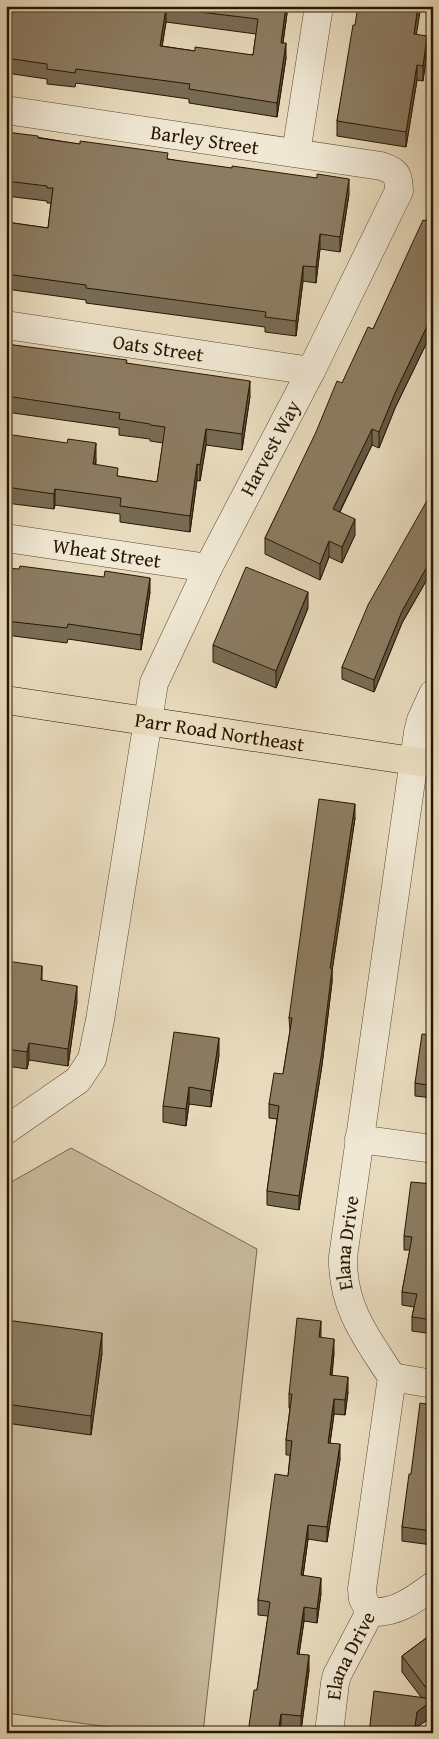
<svg xmlns="http://www.w3.org/2000/svg" width="439" height="1739" font-family="'Gentium Book Plus',serif">
  <style>
    .green { fill: #c8ba9d; stroke: #78684e }
    .lines { fill: none; stroke-linecap: round; stroke-linejoin: round }
    .minor-casing { stroke: #59472f; stroke-width: 29 }
    .major-casing { stroke: #291600; stroke-width: 29 }
    .minor { stroke: #f0e8d4; stroke-width: 28 }
    .major { stroke: #e8dbbd; stroke-width: 28 }
    .wall { fill: #786b54; stroke: #291600; fill-rule: evenodd }
    .shaded-wall { fill: #625745; stroke: #291600 }
    .building { fill: #8c7c62; stroke: #291600; fill-rule: evenodd }
    .labels { text-anchor: middle; stroke-width: 5; stroke-linejoin: round; paint-order: stroke }
    .street-label { font-size: 20px; fill: #291600; stroke: #f0e8d4 }
  </style>
  <rect width="100%" height="100%" fill="#e8dbbd"/>
  <filter id="stains"><feTurbulence type="fractalNoise" baseFrequency=".004" numOctaves="4"/><feColorMatrix values="0 0 0 0 .2 0 0 0 0 .09 0 0 0 0 .02 0 0 0 .5 -.17"/></filter>
  <radialGradient id="worn" r=".72"><stop offset=".6" stop-color="#630" stop-opacity="0"/><stop offset="1" stop-color="#630" stop-opacity=".3"/></radialGradient>
  <!-- green -->
  <polygon class="green" points="71,1148 257,1249 203,1733 153,1733 6,1713 6,1185"/>
  <g class="lines">
    <defs>
      <g id="minor">
        <path id="s1" d="M6,110L381,166C397,171 398,174 399,191L311,371L208,568L154,683L100,1020L92,1059L78,1080L6,1130"/>
        <polyline points="296,153 319,6"/>
        <path id="s2" d="M6,325L311,371"/>
        <path id="s3" d="M6,538L208,568"/>
        <polyline points="359,1139 433,1149"/>
        <polyline points="392,1377 433,1384"/>
        <path d="M370,1612C395,1614 414,1600 433,1586"/>
        <path id="s4" d="M329,1733L335,1683L337,1675L370,1612L363,1599L362,1589L392,1377C366,1337 342,1307 343,1257L418,732L421,720L433,694"/>
      </g>
      <g id="major">
        <path id="s5" d="M6,700L433,764"/>
      </g>
    </defs>
    <!-- minor casing -->
    <use href="#minor" class="minor-casing"/>
    <!-- major casing -->
    <use href="#major" class="major-casing"/>
    <!-- minor -->
    <use href="#minor" class="minor"/>
    <!-- major -->
    <use href="#major" class="major"/>
  </g>
  <!-- wall -->
  <g class="wall">
    <path d="M6,6H288L283,43L286,58L277,117L189,103V99L76,83L75,87L47,84V79L6,73ZM166,22L256,34L253,55L195,51L162,46Z"/>
    <polygon points="355,25 417,34 427,51 423,81 417,80 406,147 337,136 337,121"/>
    <polygon points="6,132 168,159 349,194 340,252 320,249 316,283 303,281 296,336 265,332 265,327 86,303 86,300 6,289 6,222 48,228 51,203 47,203 47,201 6,196"/>
    <polygon points="433,206 433,340 429,338 395,408 379,448 372,445 340,512 355,535 342,563 329,557 320,580 265,554 265,538 342,383 373,329"/>
    <polygon points="6,344 127,363 250,396 242,450 206,445 200,481 197,480 190,532 120,522 120,514 55,505 54,509 6,503 6,434 96,459 96,465 118,476 157,482 163,443 150,441 150,439 119,435 119,428 6,412"/>
    <polygon points="433,490 433,569 402,623 374,692 342,679 342,667"/>
    <polygon points="6,568 150,592 141,650 68,639 67,643 6,635"/>
    <polygon points="308,608 276,688 213,662 213,645"/>
    <polygon points="355,818 332,971 332,982 322,1065 299,1210 267,1205 267,1191 277,1119 269,1118 269,1104 283,1074 290,1031 289,1018"/>
    <polygon points="6,961 42,980 77,1002 68,1066 29,1060 27,1069 6,1066"/>
    <polygon points="433,1035 433,1098 415,1096 415,1083"/>
    <polygon points="219,1055 211,1107 189,1104 186,1126 163,1122 163,1106"/>
    <polygon points="433,1184 433,1334 412,1331 412,1317 414,1307 402,1305 402,1292 410,1250 404,1250 404,1236"/>
    <polygon points="6,1320 102,1353 91,1435 6,1423"/>
    <polygon points="321,1337 334,1353 332,1376 348,1392 345,1415 334,1414 330,1443 340,1459 327,1542 308,1539 303,1576 321,1593 317,1623 304,1621 299,1654 309,1670 301,1731 281,1728 257,1690 268,1616 258,1615 258,1600 288,1476 290,1455 286,1455 286,1440 290,1408 289,1408 289,1394"/>
    <polygon points="433,1405 432,1545 402,1541 402,1527 411,1474"/>
    <polygon points="433,1633 433,1716 417,1727 421,1697 402,1672 402,1656"/>
  </g>
  <!-- shaded-wall -->
  <g class="shaded-wall">
    <polygon points="286,6 288,6 281,57 281,43"/>
    <polygon points="418,6 421,6 414,49 414,34"/>
    <polygon points="166,8 166,22 160,60 160,46"/>
    <polygon points="427,36 427,51 423,81 423,66"/>
    <polygon points="286,43 286,58 277,117 277,103"/>
    <polygon points="417,65 417,80 406,147 406,132"/>
    <polygon points="349,179 349,194 340,252 340,237"/>
    <polygon points="320,234 320,249 316,283 316,267"/>
    <polygon points="303,266 303,281 296,336 296,321"/>
    <polygon points="429,322 429,338 395,408 379,448 379,432 395,393"/>
    <polygon points="250,381 250,396 242,450 242,434"/>
    <polygon points="206,429 206,445 200,481 200,465"/>
    <polygon points="372,429 372,445 333,525 333,509"/>
    <polygon points="96,443 96,459 93,480 93,464"/>
    <polygon points="197,464 197,480 190,532 190,516"/>
    <polygon points="55,489 55,505 54,509 54,494"/>
    <polygon points="355,519 355,535 342,563 342,547"/>
    <polygon points="329,541 329,557 320,580 320,564"/>
    <polygon points="433,556 433,569 402,623 374,692 374,680 402,611"/>
    <polygon points="150,578 150,592 141,650 141,635"/>
    <polygon points="308,592 308,608 276,688 276,671"/>
    <polygon points="355,804 355,818 332,971 332,982 322,1065 299,1210 299,1196 330,968"/>
    <polygon points="42,966 42,982 41,980"/>
    <polygon points="77,986 77,1002 68,1066 68,1049"/>
    <polygon points="219,1038 219,1055 211,1107 211,1091"/>
    <polygon points="29,1043 29,1060 27,1069 27,1052"/>
    <polygon points="189,1087 189,1104 186,1126 186,1109"/>
    <polygon points="9,1262 9,1281 6,1305 6,1285"/>
    <polygon points="321,1321 321,1336 319,1352 319,1337"/>
    <polygon points="102,1333 102,1353 91,1435 91,1416"/>
    <polygon points="334,1339 334,1353 330,1390 330,1375"/>
    <polygon points="348,1377 348,1392 345,1415 345,1400"/>
    <polygon points="334,1399 334,1414 328,1457 328,1443"/>
    <polygon points="340,1444 340,1459 327,1542 327,1527"/>
    <polygon points="308,1525 308,1539 301,1590 301,1575"/>
    <polygon points="433,1526 433,1541 432,1545 432,1531"/>
    <polygon points="321,1578 321,1593 317,1623 317,1609"/>
    <polygon points="304,1607 304,1621 297,1668 297,1654"/>
    <polygon points="309,1655 309,1670 301,1731 301,1716"/>
    <polygon points="433,1700 433,1716 417,1727 416,1733 414,1733 417,1712"/>
    <polygon points="281,1714 281,1728 280,1733 278,1733"/>
  </g>
  <!-- building -->
  <g class="building">
    <path d="M6,6H286L281,43H286L277,103L189,89L190,84L76,69L75,73L47,69V64L6,58ZM166,8L258,19L253,55L195,47V51L160,46Z"/>
    <polygon points="358,6 418,6 414,34 427,36 423,66 417,65 406,132 337,121 353,25 355,25"/>
    <polygon points="6,132 38,136 38,138 80,144 80,141 168,153 167,159 232,168 232,166 317,178 317,174 349,179 340,237 320,234 316,267 303,266 296,321 265,317 266,312 86,288 86,285 6,274 6,222 48,228 53,188 47,188 47,186 6,181"/>
    <polygon points="433,206 433,324 429,322 395,393 379,432 372,429 333,509 355,519 342,547 329,541 320,564 265,538 316,432 337,381 342,383 368,327 373,329 423,220 426,221"/>
    <polygon points="6,344 127,360 126,363 250,381 242,434 206,429 200,465 197,464 190,516 120,506 121,498 55,489 54,494 6,487 6,434 67,443 68,439 96,443 93,464 118,468 117,476 157,482 165,427 150,425 150,424 119,419 120,413 6,396"/>
    <polygon points="433,490 433,556 402,611 374,680 342,667 368,605"/>
    <polygon points="20,566 104,577 105,571 150,578 141,635 68,624 67,628 6,621 6,568 19,569"/>
    <polygon points="246,567 308,592 276,671 213,645"/>
    <polygon points="319,799 355,804 330,968 332,969 322,1051 299,1196 267,1191 279,1106 269,1104 274,1073 283,1074 292,1018 289,1018"/>
    <polygon points="6,961 42,966 41,980 77,986 68,1049 29,1043 27,1052 6,1049"/>
    <polygon points="174,1032 219,1038 211,1091 189,1087 186,1109 163,1106"/>
    <polygon points="422,1034 433,1035 433,1086 415,1083"/>
    <polygon points="411,1182 433,1184 433,1320 412,1317 417,1294 402,1292 412,1237 404,1236"/>
    <polygon points="6,1261 9,1262 6,1285"/>
    <polygon points="297,1318 321,1321 319,1337 334,1339 330,1375 348,1377 345,1400 334,1399 328,1443 340,1444 327,1527 308,1525 301,1575 321,1578 317,1609 304,1607 297,1654 309,1655 301,1716 281,1714 278,1733 248,1733 254,1690 257,1690 270,1602 258,1600 275,1474 288,1476 292,1441 286,1440 292,1394 289,1394"/>
    <polygon points="6,1320 102,1333 91,1416 6,1404"/>
    <polygon points="420,1403 433,1405 433,1526 432,1531 402,1527 409,1474 411,1474"/>
    <polygon points="433,1633 433,1697 402,1656"/>
    <polygon points="374,1691 433,1699 433,1700 417,1712 414,1733 369,1733"/>
  </g>
  <g class="labels">
    <!-- street labels -->
    <g class="street-label">
      <text dy="7" stroke="none"><textPath href="#s1" startOffset="201">Barley Street</textPath></text>
      <text dy="7" stroke="none"><textPath href="#s2" startOffset="154">Oats Street</textPath></text>
      <text transform="translate(270 448) rotate(-62)" y="7">Harvest Way</text>
      <text dy="7" stroke="none"><textPath href="#s3" startOffset="102">Wheat Street</textPath></text>
      <text dy="7" stroke="none"><textPath href="#s5" startOffset="216">Parr Road Northeast</textPath></text>
      <text dy="7" stroke="none"><textPath href="#s4" startOffset="515">Elana Drive</textPath></text>
      <text dy="7" stroke="none"><textPath href="#s4" startOffset="81">Elana Drive</textPath></text>
    </g>
  </g>
  <!-- margin -->
  <rect width="439" height="1739" fill="none" stroke="#e8dbbd" stroke-width="25"/>
  <rect x="8" y="8" width="424" height="1724" fill="none" stroke="#291600" stroke-width="2.5"/>
  <rect x="12" y="12" width="414" height="1714" fill="none" stroke="#291600"/>
  <rect width="100%" height="100%" filter="url(#stains)"/>
  <rect width="100%" height="100%" fill="url(#worn)"/>
</svg>
